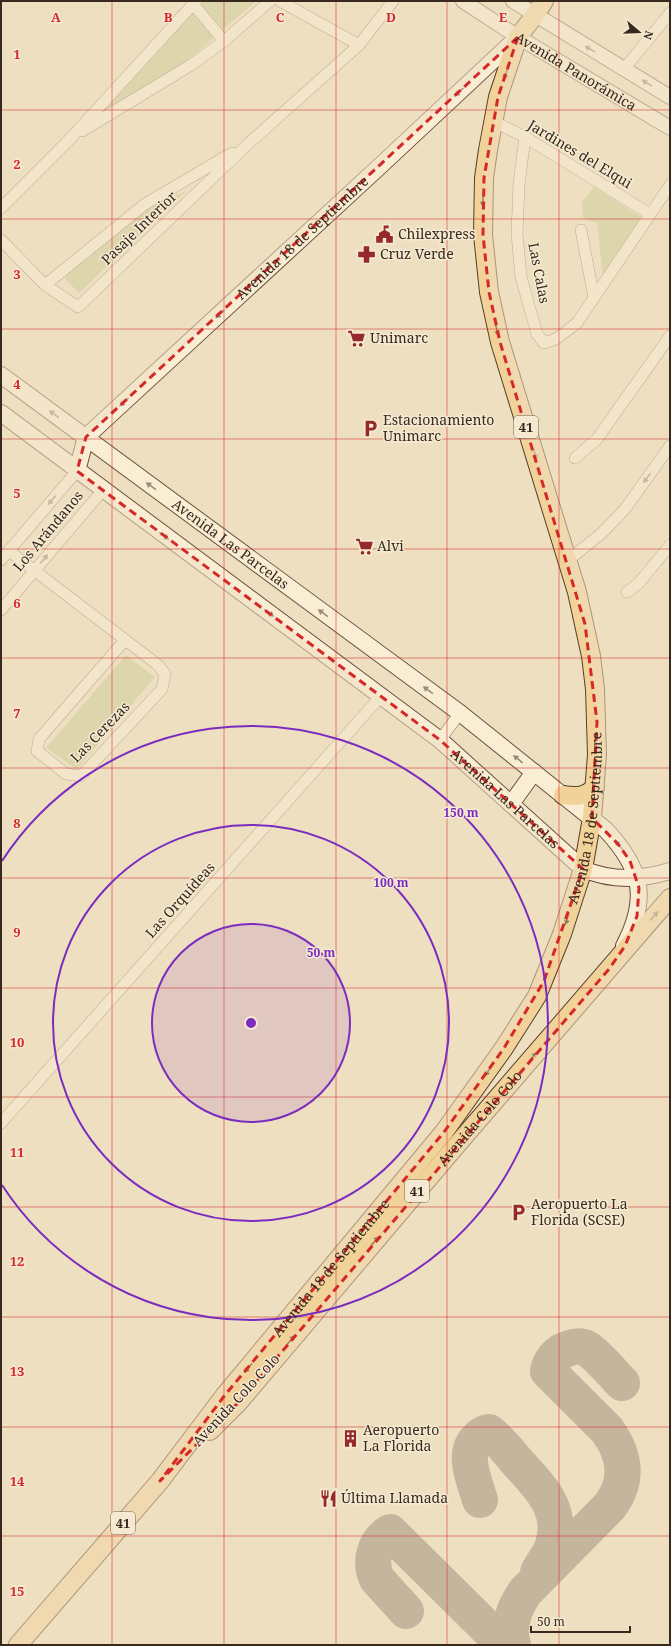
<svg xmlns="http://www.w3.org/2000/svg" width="671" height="1646" font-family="'Noto Serif',serif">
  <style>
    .green { fill: #c7cc95 }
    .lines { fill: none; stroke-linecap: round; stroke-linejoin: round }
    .taxiway { stroke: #92846f; stroke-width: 36 }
    .minor-casing { stroke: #877059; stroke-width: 12 }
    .tertiary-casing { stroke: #877059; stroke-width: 16 }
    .secondary-casing { stroke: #69513c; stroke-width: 18 }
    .primary-casing { stroke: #553f2d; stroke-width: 20 }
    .minor { stroke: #f9edd4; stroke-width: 11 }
    .tertiary { stroke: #f9edd4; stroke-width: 14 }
    .secondary { stroke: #f9edd4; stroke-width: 16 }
    .primary { stroke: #f1d399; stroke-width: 18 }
    .oneway { fill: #988b78 }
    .oneway2 { fill: #947e5b }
    .marked { fill: none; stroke: #d62828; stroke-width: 3; stroke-dasharray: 8 5; stroke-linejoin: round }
    .grid { fill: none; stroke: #d62828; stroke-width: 1; stroke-opacity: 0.55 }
    .ring { fill: none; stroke: #7b2cbf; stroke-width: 2 }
    .labels { text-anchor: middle; stroke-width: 3; stroke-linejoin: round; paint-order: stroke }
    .shield { fill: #f5ead1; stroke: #706353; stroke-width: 1 }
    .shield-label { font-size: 13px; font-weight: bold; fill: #37291d }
    .street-label { font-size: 14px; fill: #37291d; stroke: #f5ead1 }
    .poi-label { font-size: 14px; fill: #37291d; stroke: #f5ead1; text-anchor: start }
    .grid-label { font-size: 13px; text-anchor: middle; font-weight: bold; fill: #d62828; stroke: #f5ead1; stroke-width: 3; stroke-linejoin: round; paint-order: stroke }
    .centre { fill: #7b2cbf; stroke: #f5ead1; stroke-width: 2 }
    .ring-label { font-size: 12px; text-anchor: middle; font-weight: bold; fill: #7b2cbf; stroke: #f5ead1; stroke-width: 3; stroke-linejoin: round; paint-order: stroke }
  </style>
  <rect width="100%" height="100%" fill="#eedfc1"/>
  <!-- green -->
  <g class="green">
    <polygon points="204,1 256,1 181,66 103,111 191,13"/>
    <polygon points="594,187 641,217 603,278 597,223 583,218 582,202"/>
    <polygon points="186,191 79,293 65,279 67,270 150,206"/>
    <polygon points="126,655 155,677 77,769 46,748"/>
  </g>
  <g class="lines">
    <!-- taxiway -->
    <g class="taxiway">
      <path d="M480,1500C475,1482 461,1453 478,1438C481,1435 484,1433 489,1432C500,1440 510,1454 519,1464C541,1488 565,1511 552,1548C549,1556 542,1564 538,1572"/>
      <path d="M406,1611L377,1579C369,1562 374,1542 390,1532L504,1645"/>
      <path d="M513,1645C507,1626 514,1608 525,1592L610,1506C629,1480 625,1455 607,1430L548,1371C550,1362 554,1356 562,1351C569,1348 579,1344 586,1348C598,1355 612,1373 622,1383"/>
    </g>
    <defs>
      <g id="minor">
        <polyline points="280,1 359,45"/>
        <polyline points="193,4 224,41"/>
        <polyline points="624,69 670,13"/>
        <polyline points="493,121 525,137 650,214"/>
        <polyline points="82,131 191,65 224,41 270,1"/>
        <polyline points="525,137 519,184 517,234 521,277 537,334 544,343 556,339 577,323 670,185"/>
        <polyline points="1,208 69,140 196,1"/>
        <polyline points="581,230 594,298"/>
        <polyline points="1,240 45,285 78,307 249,143 359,45 393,1"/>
        <polyline points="45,285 145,204 232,153"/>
        <polyline points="575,458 597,439 670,336"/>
        <polyline points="9,551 158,665 165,674 162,689 81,776 66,774 37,751 39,739 125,640"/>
        <polyline points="1,560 77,471"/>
        <polyline points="567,561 602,533 625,509 670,446"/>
        <polyline points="627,592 639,583 670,545"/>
        <polyline points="1,610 103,490"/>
        <polyline points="440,740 460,713"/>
        <polyline points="1,1123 381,696"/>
      </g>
      <g id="tertiary">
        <path id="s1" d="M463,1L518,37L670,128"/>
        <polyline points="513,1 670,97"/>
      </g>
      <g id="secondary">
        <path id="s2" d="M1,375L460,713L606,830C642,869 649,898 624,946"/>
        <path id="s3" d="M1,413L440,740L583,869C611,881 641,880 670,871"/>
        <path id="s4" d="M86,437L379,167L518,37"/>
        <polyline points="77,471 86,437"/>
        <polyline points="511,804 534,772"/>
      </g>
      <g id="primary">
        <path d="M563,795C576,797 586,797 595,787"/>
        <path id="s5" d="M210,1431L238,1403L455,1147L670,898"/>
        <path id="s6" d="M18,1645L160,1481L225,1395L444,1132L504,1048L537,996L562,934L583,869L592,818L597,755L595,689L591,656L577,592L500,342L489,292L483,235L484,178L488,150L498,97L518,37L535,15L544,1"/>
      </g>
    </defs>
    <!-- minor casing -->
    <use href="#minor" class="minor-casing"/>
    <!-- tertiary casing -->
    <use href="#tertiary" class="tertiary-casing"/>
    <!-- secondary casing -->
    <use href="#secondary" class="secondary-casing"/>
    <!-- primary casing -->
    <use href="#primary" class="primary-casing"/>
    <!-- minor -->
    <use href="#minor" class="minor"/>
    <!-- tertiary -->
    <use href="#tertiary" class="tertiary"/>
    <!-- secondary -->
    <use href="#secondary" class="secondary"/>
    <!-- primary -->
    <use href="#primary" class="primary"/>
  </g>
  <!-- one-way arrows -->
  <defs><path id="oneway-solid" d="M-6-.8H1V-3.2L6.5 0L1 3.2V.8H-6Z"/></defs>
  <g class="oneway">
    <use href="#oneway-solid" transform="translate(590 49) rotate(-149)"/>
    <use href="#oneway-solid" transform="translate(647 83) rotate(-148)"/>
    <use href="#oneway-solid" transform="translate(459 92) rotate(137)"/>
    <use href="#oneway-solid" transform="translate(220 314) rotate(137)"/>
    <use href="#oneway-solid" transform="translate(124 402) rotate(137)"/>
    <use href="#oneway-solid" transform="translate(54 414) rotate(-144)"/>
    <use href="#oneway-solid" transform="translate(647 478) rotate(126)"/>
    <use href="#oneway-solid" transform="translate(151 486) rotate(-144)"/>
    <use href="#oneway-solid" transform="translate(52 500) rotate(130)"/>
    <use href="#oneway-solid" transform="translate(164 536) rotate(37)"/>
    <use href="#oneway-solid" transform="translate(44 559) rotate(-50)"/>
    <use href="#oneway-solid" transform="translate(269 613) rotate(37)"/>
    <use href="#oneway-solid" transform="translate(323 613) rotate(-144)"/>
    <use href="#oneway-solid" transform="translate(428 690) rotate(-144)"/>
    <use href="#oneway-solid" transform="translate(518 759) rotate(-141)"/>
    <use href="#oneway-solid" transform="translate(619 845) rotate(-129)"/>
  </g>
  <g class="oneway2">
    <use href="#oneway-solid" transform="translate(506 74) rotate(108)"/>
    <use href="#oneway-solid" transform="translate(483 201) rotate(93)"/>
    <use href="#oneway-solid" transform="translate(497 330) rotate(77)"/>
    <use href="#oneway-solid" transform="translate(535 454) rotate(73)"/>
    <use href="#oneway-solid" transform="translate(654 916) rotate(-49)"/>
    <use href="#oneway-solid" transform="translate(567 919) rotate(107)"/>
    <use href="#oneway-solid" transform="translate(533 1057) rotate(-49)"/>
    <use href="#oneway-solid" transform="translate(488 1071) rotate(125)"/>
    <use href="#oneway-solid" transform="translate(375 1241) rotate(-50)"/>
    <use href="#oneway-solid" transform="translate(291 1340) rotate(-50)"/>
    <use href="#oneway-solid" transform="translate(248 1368) rotate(130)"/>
  </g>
  <!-- marked area -->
  <path d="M0 0H671V1646H0ZM518,37L498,97L484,178L483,235L489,292L500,342L585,624L597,722L592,818L618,844L630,861L639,888L637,916L625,946L609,969L238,1403L160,1481L225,1395L444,1132L504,1048L544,981L583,869L440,740L77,471L86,437Z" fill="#eedfc1" fill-opacity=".55" fill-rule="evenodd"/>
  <path class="marked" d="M518,37L498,97L484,178L483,235L489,292L500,342L585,624L597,722L592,818L618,844L630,861L639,888L637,916L625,946L609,969L238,1403L160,1481L225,1395L444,1132L504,1048L544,981L583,869L440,740L77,471L86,437Z"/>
  <!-- grid -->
  <path class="grid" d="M112,1V1645M224,1V1645M336,1V1645M447,1V1645M559,1V1645M1,110H670M1,219H670M1,329H670M1,439H670M1,549H670M1,658H670M1,768H670M1,878H670M1,988H670M1,1097H670M1,1207H670M1,1317H670M1,1427H670M1,1536H670"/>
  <!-- distance rings -->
  <circle cx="251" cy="1023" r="99" fill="#7b2cbf" fill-opacity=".12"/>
  <g class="ring">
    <circle cx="251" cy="1023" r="99"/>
    <circle cx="251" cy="1023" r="198"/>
    <path d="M2 861A297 297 0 1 1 2 1185"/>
  </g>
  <!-- icons -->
  <defs>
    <symbol id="civic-bare" viewBox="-9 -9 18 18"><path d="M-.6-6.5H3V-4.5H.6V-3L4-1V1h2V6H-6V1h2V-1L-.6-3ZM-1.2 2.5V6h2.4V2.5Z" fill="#96292c" stroke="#f5ead1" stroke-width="2.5" paint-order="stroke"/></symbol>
    <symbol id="pharmacy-bare" viewBox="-9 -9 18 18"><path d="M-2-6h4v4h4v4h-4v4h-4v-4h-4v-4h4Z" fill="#96292c" stroke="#f5ead1" stroke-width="2.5" paint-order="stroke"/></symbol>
    <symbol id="supermarket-bare" viewBox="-9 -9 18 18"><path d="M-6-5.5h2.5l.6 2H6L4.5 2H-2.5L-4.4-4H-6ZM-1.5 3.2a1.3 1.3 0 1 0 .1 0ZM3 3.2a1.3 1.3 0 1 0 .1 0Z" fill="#96292c" stroke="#f5ead1" stroke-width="2.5" paint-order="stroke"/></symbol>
    <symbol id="parking-bare" viewBox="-9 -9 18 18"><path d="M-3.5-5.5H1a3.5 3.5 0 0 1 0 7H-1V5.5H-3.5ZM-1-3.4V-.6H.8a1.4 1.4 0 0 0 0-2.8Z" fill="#96292c" stroke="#f5ead1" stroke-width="2.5" paint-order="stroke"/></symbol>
    <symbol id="building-bare" viewBox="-9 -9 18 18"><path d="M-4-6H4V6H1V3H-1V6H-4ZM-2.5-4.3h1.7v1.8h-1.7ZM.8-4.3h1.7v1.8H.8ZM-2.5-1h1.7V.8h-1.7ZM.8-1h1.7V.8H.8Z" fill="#96292c" stroke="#f5ead1" stroke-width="2.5" paint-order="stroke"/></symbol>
    <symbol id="restaurant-bare" viewBox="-9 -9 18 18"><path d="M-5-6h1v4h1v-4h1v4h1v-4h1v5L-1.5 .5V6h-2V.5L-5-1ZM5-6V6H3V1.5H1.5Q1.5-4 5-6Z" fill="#96292c" stroke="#f5ead1" stroke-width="2.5" paint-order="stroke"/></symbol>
  </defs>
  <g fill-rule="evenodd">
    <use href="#civic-bare" x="372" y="222" width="25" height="25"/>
    <use href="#pharmacy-bare" x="354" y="242" width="25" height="25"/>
    <use href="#supermarket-bare" x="344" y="326" width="25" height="25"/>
    <use href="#parking-bare" x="358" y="416" width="25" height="25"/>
    <use href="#supermarket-bare" x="352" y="534" width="25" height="25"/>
    <use href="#parking-bare" x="506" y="1200" width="25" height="25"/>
    <use href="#building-bare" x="338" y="1426" width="25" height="25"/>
    <use href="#restaurant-bare" x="316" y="1486" width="25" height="25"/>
  </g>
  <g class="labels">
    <!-- shield labels -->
    <g class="shield">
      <rect x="514" y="416" width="24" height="22" rx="3"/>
      <rect x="405" y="1180" width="24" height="22" rx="3"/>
      <rect x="111" y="1512" width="24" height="22" rx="3"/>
    </g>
    <g class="shield-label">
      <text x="526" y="432">41</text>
      <text x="417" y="1196">41</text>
      <text x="123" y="1528">41</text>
    </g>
    <!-- street labels -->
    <g class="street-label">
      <text dy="5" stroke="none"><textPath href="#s1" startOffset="133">Avenida Panorámica</textPath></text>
      <text transform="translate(580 154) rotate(31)" y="5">Jardines del Elqui</text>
      <text transform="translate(139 228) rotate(-44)" y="5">Pasaje Interior</text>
      <text dy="5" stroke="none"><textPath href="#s4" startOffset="294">Avenida 18 de Septiembre</textPath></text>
      <text transform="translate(539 273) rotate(79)" y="5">Las Calas</text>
      <text transform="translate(48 531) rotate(-50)" y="5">Los Arándanos</text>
      <text dy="5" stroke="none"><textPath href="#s2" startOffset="285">Avenida Las Parcelas</textPath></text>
      <text transform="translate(100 732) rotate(-46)" y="5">Las Cerezas</text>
      <text dy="5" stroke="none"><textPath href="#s3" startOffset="635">Avenida Las Parcelas</textPath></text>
      <text dy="5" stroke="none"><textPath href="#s6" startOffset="1018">Avenida 18 de Septiembre</textPath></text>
      <text transform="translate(180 900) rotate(-48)" y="5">Las Orquídeas</text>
      <text dy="5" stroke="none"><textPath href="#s5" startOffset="413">Avenida Colo Colo</textPath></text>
      <text dy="5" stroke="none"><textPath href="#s6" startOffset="490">Avenida 18 de Septiembre</textPath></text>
      <text transform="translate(236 1400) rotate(-47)" y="5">Avenida Colo Colo</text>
    </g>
    <!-- poi labels -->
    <g class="poi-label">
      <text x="398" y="239">Chilexpress</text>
      <text x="380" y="259">Cruz Verde</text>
      <text x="370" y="343">Unimarc</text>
      <text x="383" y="425">Estacionamiento<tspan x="383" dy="16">Unimarc</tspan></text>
      <text x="377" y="551">Alvi</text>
      <text x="531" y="1209">Aeropuerto La<tspan x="531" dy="16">Florida (SCSE)</tspan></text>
      <text x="363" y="1435">Aeropuerto<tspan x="363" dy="16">La Florida</tspan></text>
      <text x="341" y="1503">Última Llamada</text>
    </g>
  </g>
  <g class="grid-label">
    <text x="56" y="22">A</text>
    <text x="168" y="22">B</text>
    <text x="280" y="22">C</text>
    <text x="391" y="22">D</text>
    <text x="503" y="22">E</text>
    <text x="17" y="59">1</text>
    <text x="17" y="169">2</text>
    <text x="17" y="279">3</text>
    <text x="17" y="389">4</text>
    <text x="17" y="498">5</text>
    <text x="17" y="608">6</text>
    <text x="17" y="718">7</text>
    <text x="17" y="828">8</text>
    <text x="17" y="937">9</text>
    <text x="17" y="1047">10</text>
    <text x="17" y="1157">11</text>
    <text x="17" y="1266">12</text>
    <text x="17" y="1376">13</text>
    <text x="17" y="1486">14</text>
    <text x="17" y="1596">15</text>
  </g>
  <circle cx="251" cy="1023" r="6" class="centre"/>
  <g class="ring-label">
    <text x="461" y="817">150 m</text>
    <text x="391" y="887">100 m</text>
    <text x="321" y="957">50 m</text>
  </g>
  <!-- border -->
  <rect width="671" height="1646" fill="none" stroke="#37291d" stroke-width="4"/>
  <!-- north arrow -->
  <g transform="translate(639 32) rotate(109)" stroke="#f5ead1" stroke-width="3" paint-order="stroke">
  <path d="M0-3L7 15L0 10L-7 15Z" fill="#37291d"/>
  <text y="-6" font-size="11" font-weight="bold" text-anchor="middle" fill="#37291d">N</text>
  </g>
  <!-- scale -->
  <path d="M531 1626v6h99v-6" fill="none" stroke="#37291d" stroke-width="2"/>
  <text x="537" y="1626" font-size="12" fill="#37291d" stroke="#f5ead1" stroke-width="3" paint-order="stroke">50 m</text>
</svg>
